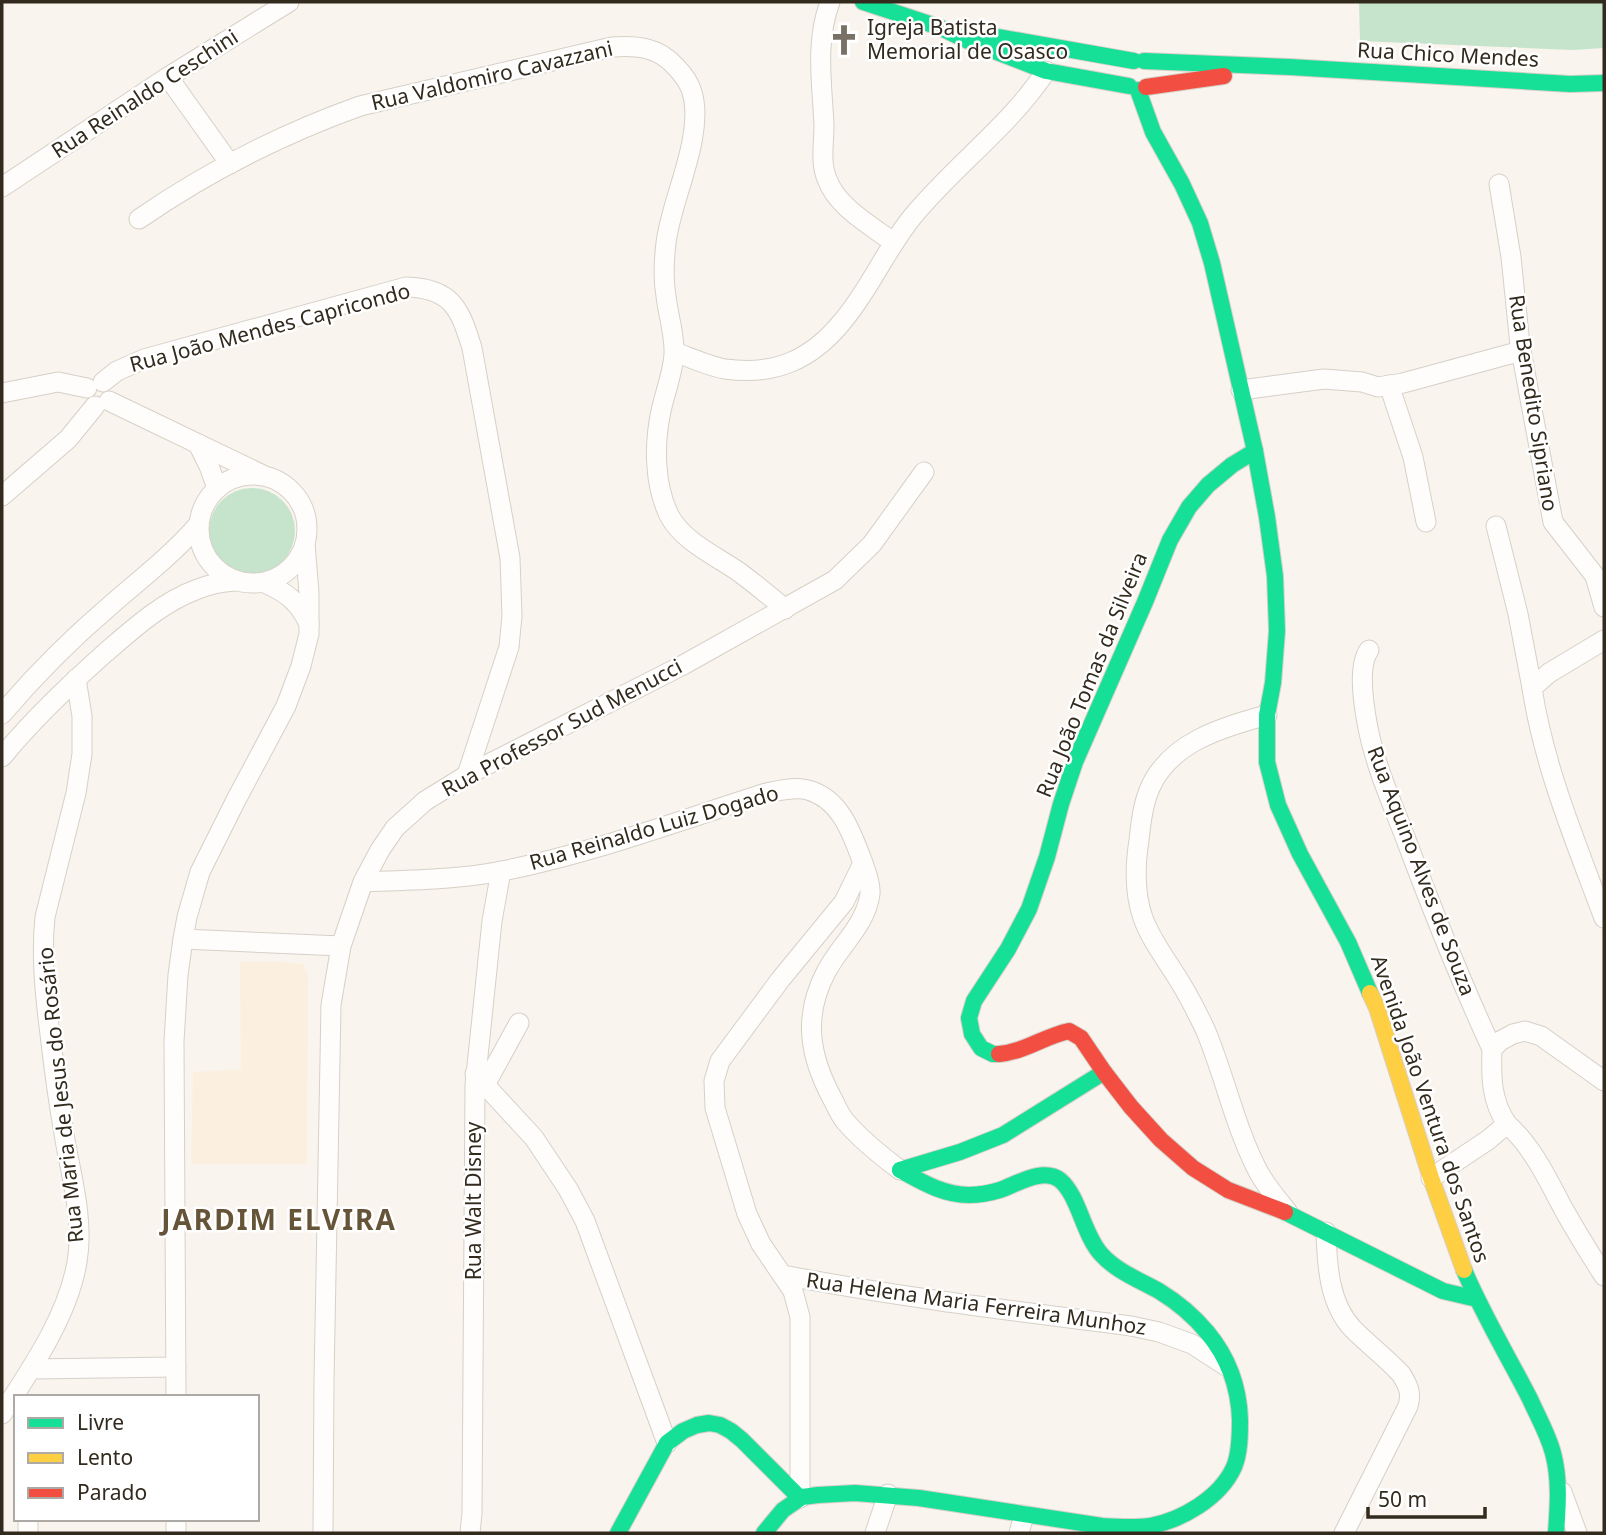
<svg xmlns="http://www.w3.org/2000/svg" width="1606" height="1535" font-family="'Noto Sans',sans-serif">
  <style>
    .built { fill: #fbf0e0 }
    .green { fill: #c5e4cb }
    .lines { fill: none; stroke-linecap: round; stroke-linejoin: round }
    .street-casing { stroke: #d6d0c7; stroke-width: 21 }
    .fast-casing { stroke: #d6d0c7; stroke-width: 18 }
    .slow-casing { stroke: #d6d0c7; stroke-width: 18 }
    .jam-casing { stroke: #d6d0c7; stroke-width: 18 }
    .street { stroke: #fefdfc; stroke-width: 19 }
    .fast { stroke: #16e098; stroke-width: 16 }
    .slow { stroke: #ffcf43; stroke-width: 16 }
    .jam { stroke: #f24e42; stroke-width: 16 }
    .labels { text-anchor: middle; stroke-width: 5; stroke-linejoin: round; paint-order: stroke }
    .poi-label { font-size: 21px; fill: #322a1d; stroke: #fff; text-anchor: start }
    .street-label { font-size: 21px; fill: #322a1d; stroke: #fff }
    .district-label { font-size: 28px; font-weight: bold; letter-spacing: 2px; fill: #665438; stroke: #fff }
  </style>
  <rect width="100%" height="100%" fill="#f9f4ed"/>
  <!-- built -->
  <polygon class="built" points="240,962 283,962 303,964 308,974 307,1164 191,1164 193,1072 241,1069"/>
  <!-- green -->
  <g class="green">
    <polygon points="1359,2 1604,2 1604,48 1573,50 1360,41"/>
    <circle cx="252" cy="531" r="43"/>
  </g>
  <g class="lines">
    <defs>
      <g id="street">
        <path d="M830,2C815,42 822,83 824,125C824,143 820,163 827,179C837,207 870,225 893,242"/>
        <polyline points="168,77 230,164"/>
        <polyline points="1499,184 1511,257 1520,345 1553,522 1595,576 1604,607"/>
        <polyline points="2,187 168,77 289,2"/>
        <path d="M139,219C207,172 282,134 360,106L612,47C636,45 658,47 675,66C682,73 689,82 692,92C705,136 671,199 666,243C664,260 663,279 666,296C668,315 675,335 674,354C673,373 665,392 661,411C654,444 654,484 669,515C682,541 716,556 739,572C755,584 770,596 785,609"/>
        <path d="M675,352C691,358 708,366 725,369C774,376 811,360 842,322C870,289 886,249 913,216C955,165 1010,126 1046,71"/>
        <path d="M103,382L117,371L144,359L406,287C452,288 460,309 472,348L510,558L512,616L509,647L467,775"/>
        <polyline points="1389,385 1413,457 1426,522"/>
        <polyline points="1241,390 1324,379 1362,382 1378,387 1403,383 1521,351"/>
        <polyline points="2,393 58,382 87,388"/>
        <polyline points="109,401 263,475"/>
        <polyline points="198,444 209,466 217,488"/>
        <circle cx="253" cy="529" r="54"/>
        <polyline points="2,496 68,439 95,406"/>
        <polyline points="1496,526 1518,614 1532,688"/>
        <path d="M265,583C287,593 298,601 309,624"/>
        <path d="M1604,640L1549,673L1532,688C1544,767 1576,843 1604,918"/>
        <path d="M1369,650C1357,667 1364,707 1368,728C1376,769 1394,807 1408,845C1434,914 1461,982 1492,1049"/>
        <path d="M2,714C36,674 72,638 112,604C142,578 172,555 198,525"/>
        <path d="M1267,715C1223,727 1170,742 1150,788C1143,804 1141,822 1139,840C1135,866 1134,893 1143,918C1152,943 1170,964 1183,987C1191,1000 1198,1015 1205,1029C1225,1076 1235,1128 1259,1173C1267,1187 1277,1199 1287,1211"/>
        <path d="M2,757C33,719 68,686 105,653C133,629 162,602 198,589C210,584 222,582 235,581"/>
        <path d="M363,882C410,880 456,880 502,871C593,853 678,821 766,793C778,791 795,786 808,790C841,799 852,834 863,863C866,872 871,883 870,894C866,925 840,945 826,972C803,1016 809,1055 832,1098C836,1105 839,1114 845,1121C861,1140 880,1155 900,1170"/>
        <polyline points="183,939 341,946"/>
        <polyline points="475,1074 534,1138 568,1189 585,1221 667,1443"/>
        <polyline points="485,1085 519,1023"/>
        <path d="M1507,1124C1491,1101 1491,1076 1492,1049L1500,1041L1513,1034L1525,1031L1541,1036L1604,1081"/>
        <path d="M1431,1178L1488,1140L1507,1124C1533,1147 1548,1180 1564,1210C1577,1233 1590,1254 1604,1276"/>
        <path d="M1326,1232C1327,1265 1329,1304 1353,1329C1369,1345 1386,1358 1401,1374C1408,1385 1412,1393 1408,1406L1344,1533"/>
        <path d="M783,1275C898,1297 1014,1311 1131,1326L1159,1332L1192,1344L1226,1366"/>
        <polyline points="31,1369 176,1367"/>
        <polyline points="176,1397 174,1041 178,975 183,939 187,917 200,872 236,800 286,706 301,666 309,634 309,593 305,544"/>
        <path d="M2,1414C31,1369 68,1316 77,1262C84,1222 72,1179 65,1140C59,1105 54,1070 50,1034C45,995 41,956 45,917L76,793L82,754V716L76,679"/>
        <polyline points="1562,1492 1577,1533"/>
        <polyline points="800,1498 800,1317 793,1291 761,1244 747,1214 715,1108 714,1081 720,1061 780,980 844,902 863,863"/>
        <polyline points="28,1519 28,1533"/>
        <polyline points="176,1519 176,1533"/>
        <polyline points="323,1533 324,1381 331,1005 341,946 363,882 380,850 395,828 425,801 467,775 683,665 835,580 872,544 924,472"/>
        <polyline points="470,1533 472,1513 475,1085 492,921 501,871"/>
        <polyline points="875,1533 888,1494"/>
        <polyline points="1019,1533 1024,1515"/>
      </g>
      <g id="fast">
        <polyline points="863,2 939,27 966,40 1046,71 1129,86"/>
        <polyline points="992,36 1134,61"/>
        <polyline points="1144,61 1290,67 1570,84 1604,83"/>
        <polyline points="1138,90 1153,132 1182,184 1200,223 1212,263 1255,451 1267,517 1275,576 1277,631 1273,683 1267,715 1267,762 1278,805 1300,854 1348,942 1370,993"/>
        <polyline points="999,1054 993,1054 981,1048 972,1034 969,1018 974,1001 1008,949 1029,909 1047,857 1061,804 1075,762 1145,602 1170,540 1189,507 1208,485 1232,465 1255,451"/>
        <polyline points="900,1170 960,1152 1003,1135 1104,1072"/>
        <polyline points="1285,1212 1443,1291 1477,1299"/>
        <path d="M1464,1270C1483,1315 1508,1356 1530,1399C1538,1417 1548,1434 1553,1453C1560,1479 1558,1506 1556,1533"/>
        <polyline points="618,1533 667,1443 683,1431 697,1425 709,1423 720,1425 731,1431 742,1440 800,1498"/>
        <path d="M764,1533L783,1510L802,1497L818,1495L855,1493L919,1498L1102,1526C1118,1527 1134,1528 1150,1526C1182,1520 1220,1498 1234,1467C1240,1453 1240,1434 1240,1420C1239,1387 1228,1357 1207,1332C1193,1315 1177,1302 1159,1291C1139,1280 1116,1271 1101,1254C1083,1234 1079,1196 1060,1180C1043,1167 1017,1184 1000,1190C990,1193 980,1195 969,1195C943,1195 922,1182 900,1170"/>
      </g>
      <polyline id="slow" points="1370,993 1377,1008 1431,1178 1464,1270"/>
      <g id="jam">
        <polyline points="1146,87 1224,76"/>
        <path d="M999,1054C1024,1052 1045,1036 1069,1031L1081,1038L1104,1072L1131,1107L1161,1140L1193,1168L1228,1190L1285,1212"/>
      </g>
    </defs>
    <!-- street casing -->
    <use href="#street" class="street-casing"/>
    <!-- fast casing -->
    <use href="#fast" class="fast-casing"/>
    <!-- slow casing -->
    <use href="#slow" class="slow-casing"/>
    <!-- jam casing -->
    <use href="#jam" class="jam-casing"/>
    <!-- street -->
    <use href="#street" class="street"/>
    <!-- fast -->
    <use href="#fast" class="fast"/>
    <!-- slow -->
    <use href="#slow" class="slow"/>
    <!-- jam -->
    <use href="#jam" class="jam"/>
  </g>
  <!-- icons -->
  <defs>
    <symbol id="church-bare" viewBox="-9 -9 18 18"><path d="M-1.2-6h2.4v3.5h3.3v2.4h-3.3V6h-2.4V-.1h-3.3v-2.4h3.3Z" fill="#787166" stroke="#fff" stroke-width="2.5" paint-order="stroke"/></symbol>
  </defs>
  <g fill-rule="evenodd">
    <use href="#church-bare" x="822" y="18" width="44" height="44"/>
  </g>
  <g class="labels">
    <!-- poi labels -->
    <g class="poi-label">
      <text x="867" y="35">Igreja Batista<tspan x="867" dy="24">Memorial de Osasco</tspan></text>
    </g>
    <!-- street labels -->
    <g class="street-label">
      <text transform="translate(1448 55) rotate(3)" y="7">Rua Chico Mendes</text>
      <text transform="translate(492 76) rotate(-13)" y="7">Rua Valdomiro Cavazzani</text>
      <text transform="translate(145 94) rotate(-33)" y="7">Rua Reinaldo Ceschini</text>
      <text transform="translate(270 328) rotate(-15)" y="7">Rua João Mendes Capricondo</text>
      <text transform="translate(1533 403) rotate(81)" y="7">Rua Benedito Sipriano</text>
      <text transform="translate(1092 675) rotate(-68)" y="7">Rua João Tomas da Silveira</text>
      <text transform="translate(562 728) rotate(-28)" y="7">Rua Professor Sud Menucci</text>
      <text transform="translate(654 828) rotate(-16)" y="7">Rua Reinaldo Luiz Dogado</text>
      <text transform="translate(1421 871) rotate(69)" y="7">Rua Aquino Alves de Souza</text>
      <text transform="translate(61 1095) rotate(-96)" y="7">Rua Maria de Jesus do Rosário</text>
      <text transform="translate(1430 1109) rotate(71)" y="7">Avenida João Ventura dos Santos</text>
      <text transform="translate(474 1201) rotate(-90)" y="7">Rua Walt Disney</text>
      <text transform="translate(976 1304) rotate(8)" y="7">Rua Helena Maria Ferreira Munhoz</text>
    </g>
    <!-- district labels -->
    <g class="district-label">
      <text x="279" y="1230">JARDIM ELVIRA</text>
    </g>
  </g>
  <!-- border -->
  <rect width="1606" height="1535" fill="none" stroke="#322a1d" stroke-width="7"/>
  <!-- legend -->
  <rect x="14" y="1395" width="245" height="126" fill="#ffffff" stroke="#adaaa5" stroke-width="2"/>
  <rect x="28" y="1418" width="35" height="10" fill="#16e098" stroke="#adaaa5" stroke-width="2"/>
  <text x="77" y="1430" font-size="21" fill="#322a1d">Livre</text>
  <rect x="28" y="1453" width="35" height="10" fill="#ffcf43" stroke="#adaaa5" stroke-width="2"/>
  <text x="77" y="1465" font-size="21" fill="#322a1d">Lento</text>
  <rect x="28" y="1488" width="35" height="10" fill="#f24e42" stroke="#adaaa5" stroke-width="2"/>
  <text x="77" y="1500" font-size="21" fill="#322a1d">Parado</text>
  <!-- scale -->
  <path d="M1368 1507v10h117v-10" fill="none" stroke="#322a1d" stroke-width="3.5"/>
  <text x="1378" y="1507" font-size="21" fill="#322a1d" stroke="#ffffff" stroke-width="5" paint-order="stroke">50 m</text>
</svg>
